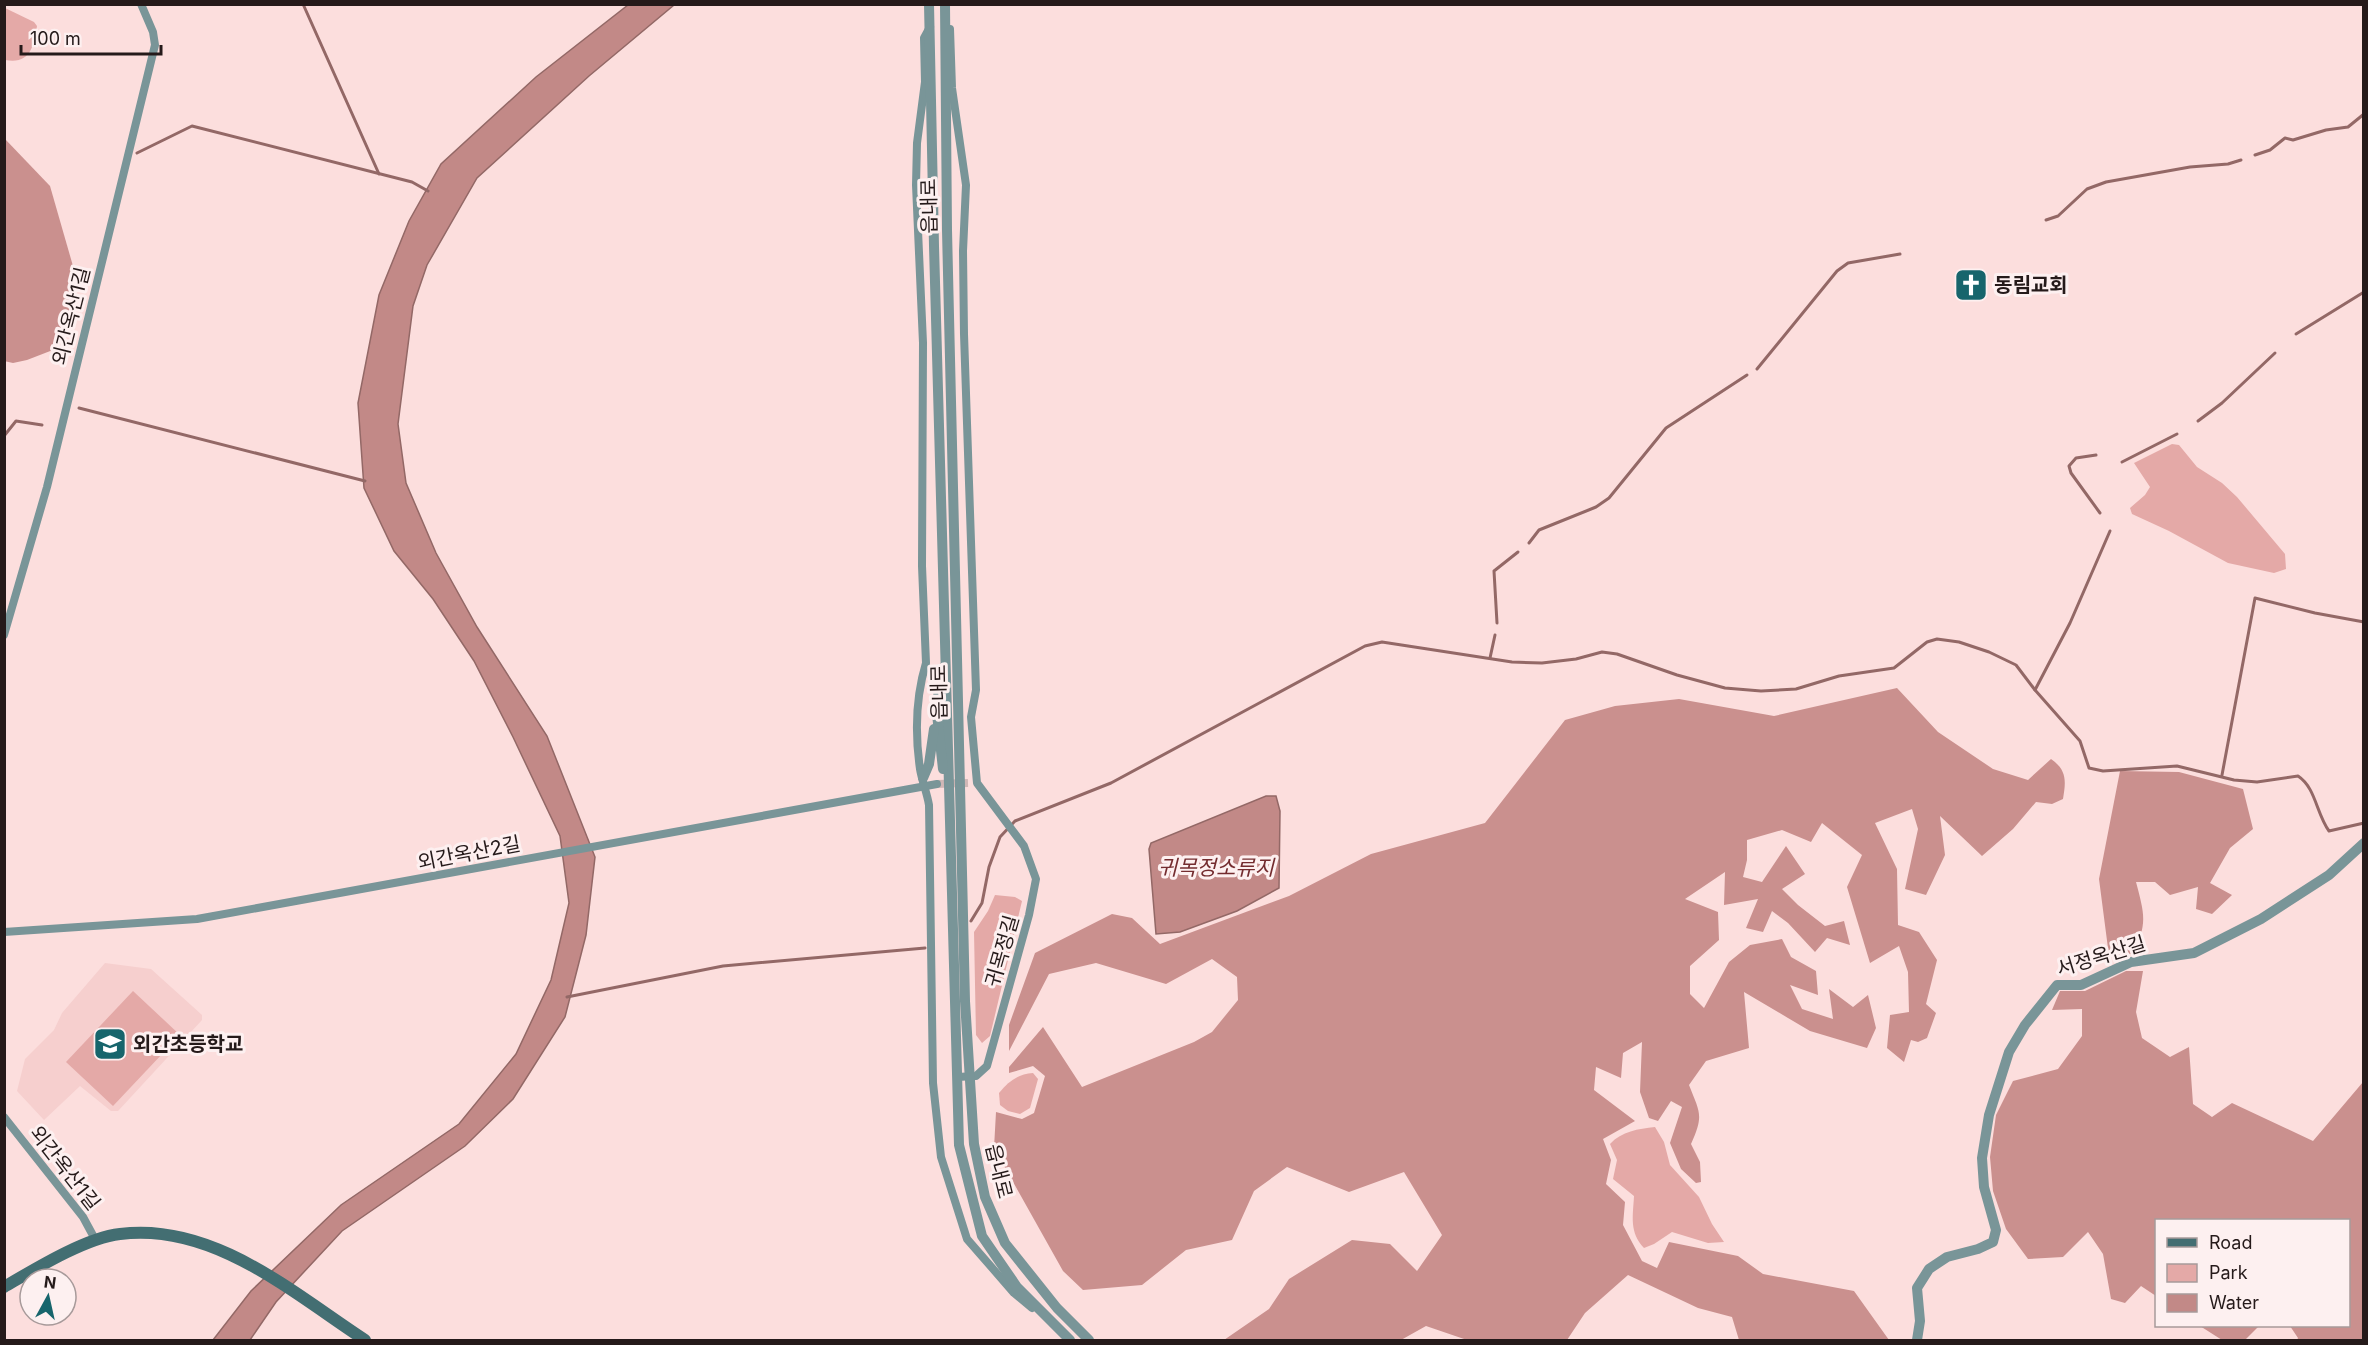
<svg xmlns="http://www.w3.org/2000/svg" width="2368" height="1345" font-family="Inter,'Noto Sans KR',sans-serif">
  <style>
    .built { fill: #f6cfce }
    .green { fill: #e4a9a7 }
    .forest { fill: #ca908e }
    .water { fill: #c28987; stroke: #936866; stroke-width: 1.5 }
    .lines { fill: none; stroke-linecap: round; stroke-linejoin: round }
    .stream { stroke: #936866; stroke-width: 3 }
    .minor-tunnel { stroke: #d1b7b6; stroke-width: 8; stroke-dasharray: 8 4; stroke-linecap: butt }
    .minor { stroke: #799598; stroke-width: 8 }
    .tertiary { stroke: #799598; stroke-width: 10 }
    .secondary { stroke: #436e72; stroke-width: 12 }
    .labels { text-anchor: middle; stroke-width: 6; stroke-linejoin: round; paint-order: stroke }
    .street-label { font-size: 20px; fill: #251a1a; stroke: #fdf0f0 }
    .poi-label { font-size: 20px; font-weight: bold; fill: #251a1a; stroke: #fdf0f0; text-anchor: start }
    .water-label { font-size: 21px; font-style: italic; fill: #742c2f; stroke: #fdf0f0 }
  </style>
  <rect width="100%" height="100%" fill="#fcdedd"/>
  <!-- built -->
  <polygon class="built" points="105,963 151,969 202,1015 202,1020 118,1111 111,1111 80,1086 44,1120 17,1091 25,1059 54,1030 62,1013"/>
  <!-- green -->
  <g class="green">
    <path d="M5,8L34,22L37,26C34,46 30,65 5,60Z"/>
    <polygon points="2172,444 2179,445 2197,467 2222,483 2237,497 2285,554 2286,569 2274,573 2228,563 2169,531 2132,514 2130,508 2145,495 2150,487 2134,463"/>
    <polygon points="995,895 1015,897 1022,901 990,1036 982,1043 976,1035 974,932 988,911"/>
    <polygon points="133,991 180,1035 113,1106 66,1062"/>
    <path d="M1033,1073L1038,1079L1030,1108L1020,1114L1008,1111L1000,1105L999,1093C1009,1081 1018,1074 1033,1073Z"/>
    <path d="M1655,1127L1664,1142L1670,1165L1699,1197L1712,1224L1724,1242L1708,1243L1672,1232L1654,1244L1644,1248C1629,1232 1633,1216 1634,1196L1613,1179L1617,1160L1610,1144C1622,1131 1638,1129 1655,1127Z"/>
  </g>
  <!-- forest -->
  <g class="forest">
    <path d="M5,139L50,186L77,280C79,304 69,327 58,348L27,360L13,363L4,361Z"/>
    <path d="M1897,688L1938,732L1993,769L2028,780L2051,759C2067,770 2066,781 2063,799L2052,804L2036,802L2013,829L1982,856L1940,816L1945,855L1926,895L1905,889L1918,829L1912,809L1875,823L1897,869L1898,925L1919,932L1937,960L1926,1004L1936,1013L1927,1038L1918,1042L1911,1040L1904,1062L1887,1048L1890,1015L1909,1012L1908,972L1899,946L1870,963L1847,887L1862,855L1822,823L1811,842L1782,830L1747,840V860L1743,877L1762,882L1786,846L1805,874L1782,889L1798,905L1825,926L1844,921L1850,945L1827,938L1815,952L1788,923L1772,911L1763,932L1746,928L1758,899L1724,905L1725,872L1685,899L1718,912L1719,940L1690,966V994L1704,1008L1729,962L1750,945L1782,939L1791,957L1816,971L1818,995L1790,985L1802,1009L1833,1019L1829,989L1853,1007L1868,995L1876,1028L1867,1048L1810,1031L1744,992L1749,1048L1706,1061L1689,1085C1700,1113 1704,1115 1691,1144L1700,1162L1701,1182L1696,1183L1681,1169L1670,1143L1682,1107L1671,1101L1658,1121L1649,1118L1640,1092L1642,1042L1623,1053L1621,1078L1596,1067L1594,1090L1635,1121L1603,1139L1611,1160L1606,1184L1625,1202L1623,1225L1642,1261L1657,1268L1669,1242L1738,1256L1763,1274L1854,1291L1889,1340H1739L1732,1317L1698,1308L1628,1275L1585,1313L1567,1340H1467L1426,1326L1401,1340H1224L1269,1309L1289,1279L1352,1240L1390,1244L1417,1271L1442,1235L1404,1172L1349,1192L1287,1167L1254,1191L1232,1240L1186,1250L1142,1285L1083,1290L1063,1271L994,1148L996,1112L1022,1119L1034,1113L1045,1076L1033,1066L1009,1073V1067L1043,1027L1082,1087L1194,1042L1212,1032L1238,1000L1237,977L1212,959L1166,984L1096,963L1049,974L1009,1051V1025L1035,953L1112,914L1132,918L1160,944L1289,896L1371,854L1485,823L1565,720L1615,706L1679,699L1774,716Z"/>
    <path d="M2120,771L2179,772L2243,789L2253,829L2230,848L2210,883L2232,895L2212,914L2196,909L2198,887L2170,895L2155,882H2136C2144,913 2149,926 2131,954L2109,956L2099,879Z"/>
    <polygon points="2126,971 2143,971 2136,1012 2142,1038 2170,1057 2189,1047 2193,1104 2212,1117 2232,1103 2313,1141 2363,1082 2363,1340 2297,1340 2298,1338 2290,1326 2348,1326 2348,1220 2156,1220 2156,1296 2141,1286 2125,1303 2111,1299 2103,1254 2088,1232 2063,1257 2028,1259 2006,1229 1993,1191 1990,1157 1996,1115 2013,1081 2058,1069 2082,1036 2082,1009 2052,1010 2060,991 2085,991"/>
    <polygon points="2200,1326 2259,1326 2245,1340 2222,1340"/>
  </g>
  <!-- water -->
  <g class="water">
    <polygon points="628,5 674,5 589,76 477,178 427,265 413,306 398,424 406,483 436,553 477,627 547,736 595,857 586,935 565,1017 513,1099 465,1146 342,1231 276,1302 250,1340 213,1340 251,1291 341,1205 459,1124 516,1054 551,980 569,903 560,836 513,737 474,661 433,599 394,551 364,488 358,403 379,295 409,221 441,164 536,77"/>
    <polygon points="1266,796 1276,796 1280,811 1279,888 1237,911 1180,932 1156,934 1149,849 1151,843"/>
  </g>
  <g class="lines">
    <!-- stream -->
    <g class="stream">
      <polyline points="303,4 379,174"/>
      <polyline points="137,153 192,126 412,182 428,191"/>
      <polyline points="2255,155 2270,150 2285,138 2293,140 2326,130 2348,127 2364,114"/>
      <polyline points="2046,220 2058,216 2087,189 2106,182 2190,167 2228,164 2241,160"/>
      <polyline points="2296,334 2364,292"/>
      <polyline points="1757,369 1837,271 1848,263 1900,254"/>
      <polyline points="79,408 365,481"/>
      <polyline points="2198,421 2222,403 2275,353"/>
      <polyline points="4,436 16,421 42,425"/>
      <polyline points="2096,455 2076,458 2069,466 2071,473 2100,513"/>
      <polyline points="2122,462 2177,434"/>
      <polyline points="1529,543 1539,530 1596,507 1609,498 1666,428 1747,375"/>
      <polyline points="1497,623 1494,571 1518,552"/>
      <polyline points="1490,658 1495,635"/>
      <polyline points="2035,690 2070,623 2110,531"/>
      <polyline points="2222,775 2255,598 2315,613 2364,622"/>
      <path d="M971,921L982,903L989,867L1000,837L1015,821L1111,783L1365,646L1382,642L1512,662L1542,663L1576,659L1602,652L1617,654L1677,675L1725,688L1761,691L1796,689L1839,676L1894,668L1927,642L1937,639L1959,642L1989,652L2016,665L2035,690L2080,741L2089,768L2103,771L2177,766L2234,780L2257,782L2298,776C2316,788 2316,813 2329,831L2364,823"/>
      <polyline points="567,997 723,966 925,948"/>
    </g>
    <!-- minor-tunnel -->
    <polyline class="minor-tunnel" points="937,784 968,783"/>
    <!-- minor -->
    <g class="minor">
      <path d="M930,27L924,38L925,82L917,143L916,185L923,343L922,566L926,663C916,696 915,734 920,769C922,781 927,793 929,805L933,1083L941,1157L967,1239L1014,1293L1032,1308"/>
      <polyline points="950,29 952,88 966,185 963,251 964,334 976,690 971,717 977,783 1024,846 1036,879 1029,915 987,1066 976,1076 957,1077"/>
      <polyline points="4,635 47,487 155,45 153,32 141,4"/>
      <polyline points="4,932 197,919 937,784"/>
      <polyline points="4,1117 83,1217 96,1241"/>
    </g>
    <!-- tertiary -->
    <g class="tertiary">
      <polyline points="929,4 934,246 959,1145 982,1236 1017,1287 1070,1340"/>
      <polyline points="945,4 947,230 965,1001 974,1144 985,1197 1005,1243 1057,1308 1089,1340"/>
      <polyline points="940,669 937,714 943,769"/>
      <polyline points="923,778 929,764 934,729"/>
      <polyline points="1917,1340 1920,1321 1917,1288 1929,1269 1947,1257 1978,1249 1993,1242 1996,1230 1984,1187 1982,1158 1989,1115 2009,1052 2025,1025 2057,985 2081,985 2131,962 2194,953 2261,919 2329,875 2364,843"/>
    </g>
    <!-- secondary -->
    <path class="secondary" d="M4,1287C35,1269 85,1238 120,1234C213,1222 293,1293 365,1340"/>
  </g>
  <!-- icons -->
  <defs>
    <symbol id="church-square" viewBox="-11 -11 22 22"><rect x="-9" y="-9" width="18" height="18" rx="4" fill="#17656c" stroke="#fdf0f0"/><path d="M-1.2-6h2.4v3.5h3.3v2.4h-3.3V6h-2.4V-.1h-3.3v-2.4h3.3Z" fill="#fff"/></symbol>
    <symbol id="school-square" viewBox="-11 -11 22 22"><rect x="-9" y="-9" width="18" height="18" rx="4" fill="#17656c" stroke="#fdf0f0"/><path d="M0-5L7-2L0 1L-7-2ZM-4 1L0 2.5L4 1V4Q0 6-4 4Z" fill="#fff"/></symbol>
  </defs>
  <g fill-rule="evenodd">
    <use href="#church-square" x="1952" y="266" width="38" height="38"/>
    <use href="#school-square" x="91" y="1025" width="38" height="38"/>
  </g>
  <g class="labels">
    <!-- street labels -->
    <g class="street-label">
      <text transform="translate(929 206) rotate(-91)" y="7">읍내로</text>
      <text transform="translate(71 316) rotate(-76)" y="7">외간옥산1길</text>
      <text transform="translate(939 692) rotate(-91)" y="7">읍내로</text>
      <text transform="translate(469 853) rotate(-11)" y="7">외간옥산2길</text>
      <text transform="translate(1002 951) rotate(-74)" y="7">귀목정길</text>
      <text transform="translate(2101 956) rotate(-17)" y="7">서정옥산길</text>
      <text transform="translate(65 1168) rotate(52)" y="7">외간옥산1길</text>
      <text transform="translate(999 1171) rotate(76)" y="7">읍내로</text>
    </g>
    <!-- poi labels -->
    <g class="poi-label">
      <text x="1994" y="292">동림교회</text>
      <text x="133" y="1051">외간초등학교</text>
    </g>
    <!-- water labels -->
    <g class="water-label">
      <text x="1216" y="875">귀목정소류지</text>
    </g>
  </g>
  <!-- border -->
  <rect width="2368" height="1345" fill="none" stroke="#251a1a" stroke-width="12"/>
  <!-- legend -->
  <rect x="2155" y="1219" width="195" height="108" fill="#fdf0f0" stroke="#a79a9a" stroke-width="1.5"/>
  <rect x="2167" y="1238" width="30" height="9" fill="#436e72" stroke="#a79a9a" stroke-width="1.5"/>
  <text x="2209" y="1249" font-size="18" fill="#251a1a">Road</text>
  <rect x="2167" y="1264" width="30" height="18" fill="#e4a9a7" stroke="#a79a9a" stroke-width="1.5"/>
  <text x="2209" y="1279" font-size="18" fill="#251a1a">Park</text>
  <rect x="2167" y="1294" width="30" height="18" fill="#c28987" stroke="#a79a9a" stroke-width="1.5"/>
  <text x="2209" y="1309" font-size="18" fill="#251a1a">Water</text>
  <!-- north arrow -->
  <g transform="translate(48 1297) rotate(8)"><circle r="28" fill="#fdf0f0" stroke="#a79a9a" stroke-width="1.5"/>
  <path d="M0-4.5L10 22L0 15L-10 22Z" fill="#17656c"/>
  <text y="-9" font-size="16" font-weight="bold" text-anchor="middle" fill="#251a1a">N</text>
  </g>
  <!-- scale -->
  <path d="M21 45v9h140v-9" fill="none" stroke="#251a1a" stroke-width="3"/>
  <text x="30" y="45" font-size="18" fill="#251a1a" stroke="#fdf0f0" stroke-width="4.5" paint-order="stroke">100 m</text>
</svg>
